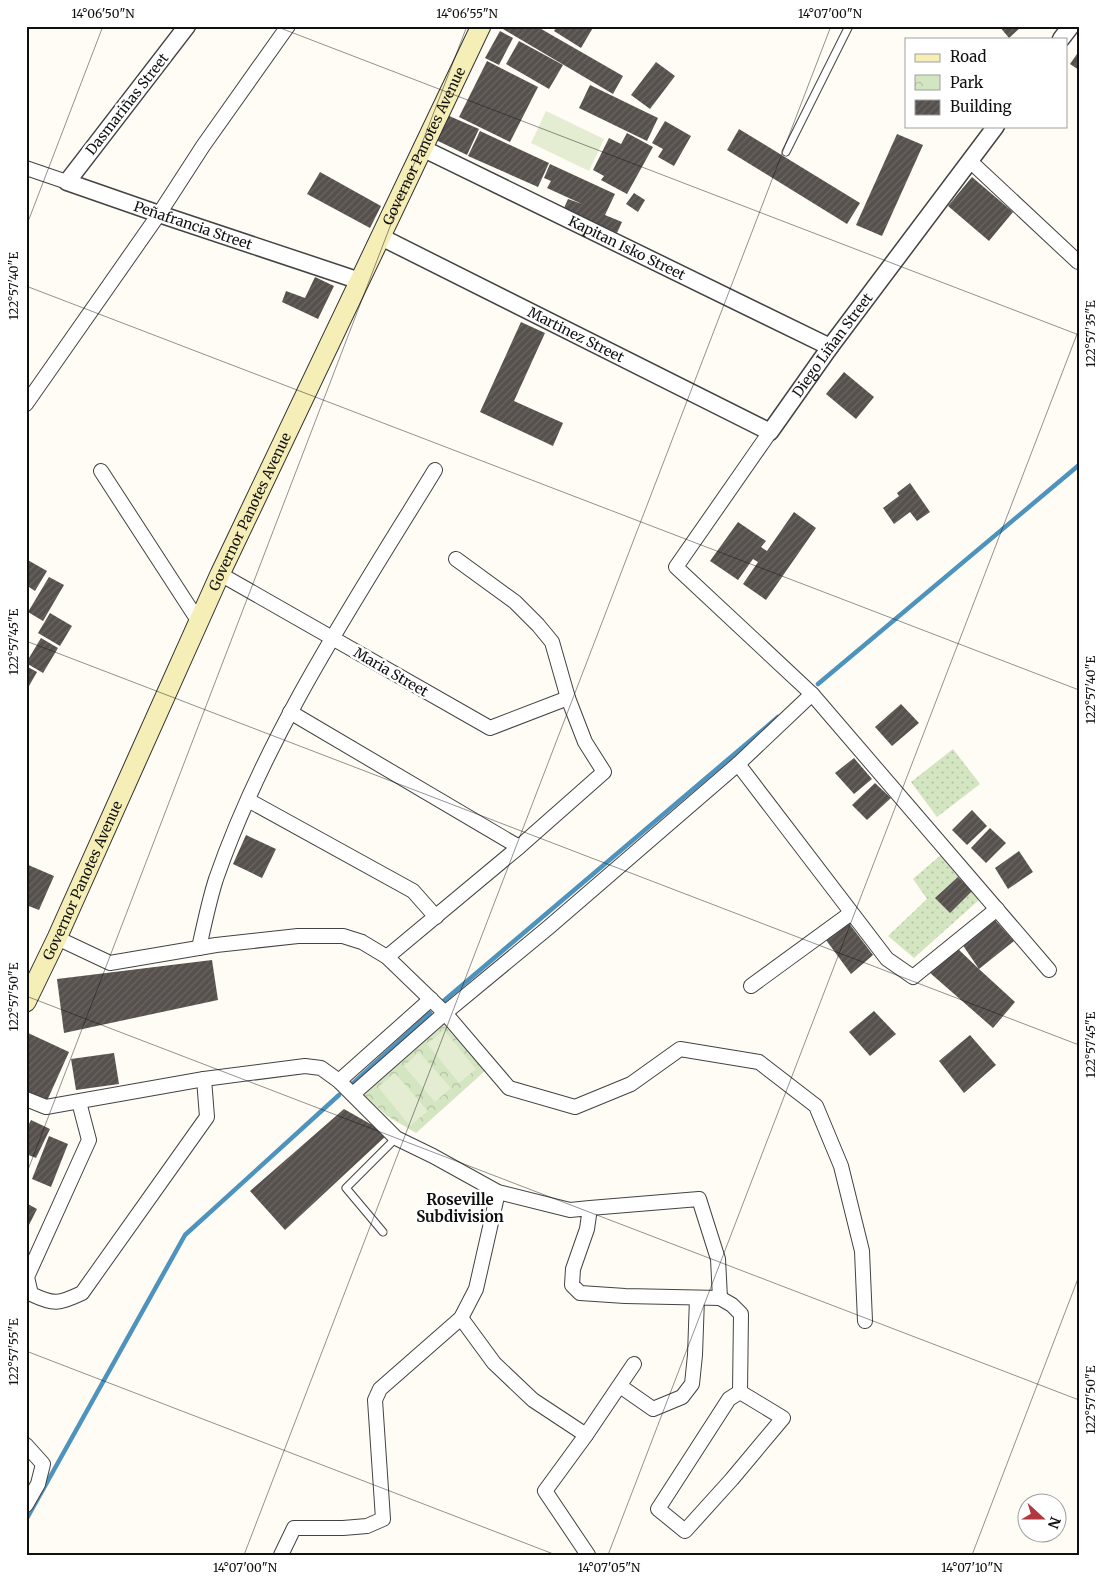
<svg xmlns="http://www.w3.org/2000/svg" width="1105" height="1581" font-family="Merriweather,serif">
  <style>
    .grass { fill: url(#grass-dots) }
    .park { fill: url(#park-crowns) }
    .pitch { fill: #e4edd2 }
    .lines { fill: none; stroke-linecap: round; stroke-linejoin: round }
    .stream { stroke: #4e92be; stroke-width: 4.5 }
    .building { fill: url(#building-hatch) }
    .service-casing { stroke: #434343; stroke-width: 9 }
    .minor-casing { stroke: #434343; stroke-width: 16 }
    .tertiary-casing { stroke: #434343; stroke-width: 19 }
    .secondary-casing { stroke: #323232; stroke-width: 21 }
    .service { stroke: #fff; stroke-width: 7 }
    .minor { stroke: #fff; stroke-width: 14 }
    .tertiary { stroke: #fff; stroke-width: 16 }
    .secondary { stroke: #f6eeb7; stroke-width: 19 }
    .ticks { fill: none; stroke: #101010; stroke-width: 1; stroke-opacity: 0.45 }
    .labels { text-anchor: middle; stroke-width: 5; stroke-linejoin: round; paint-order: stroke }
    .street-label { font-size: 14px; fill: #101010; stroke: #fff }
    .neighbourhood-label { font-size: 15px; font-weight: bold; fill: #101010; stroke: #fff }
    .neatline { fill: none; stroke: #101010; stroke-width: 2 }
    .ticks-label { font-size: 12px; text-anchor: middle; fill: #101010 }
  </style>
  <defs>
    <pattern id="grass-dots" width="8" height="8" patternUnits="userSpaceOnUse" patternTransform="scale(1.25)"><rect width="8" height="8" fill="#d4e5c1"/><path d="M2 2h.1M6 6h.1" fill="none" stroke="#b5c3a5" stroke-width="1.8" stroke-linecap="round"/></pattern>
    <pattern id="park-crowns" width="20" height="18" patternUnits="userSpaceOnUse" patternTransform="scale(1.25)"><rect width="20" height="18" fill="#d4e5c1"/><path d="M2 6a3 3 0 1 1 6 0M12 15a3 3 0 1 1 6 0" fill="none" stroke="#b5c3a5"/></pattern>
    <pattern id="building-hatch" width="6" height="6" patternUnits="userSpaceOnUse" patternTransform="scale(1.25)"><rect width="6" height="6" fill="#57514e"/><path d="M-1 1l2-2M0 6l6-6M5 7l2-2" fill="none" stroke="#6a6563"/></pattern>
  </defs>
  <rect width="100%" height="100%" fill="#fefcf4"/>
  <!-- grass -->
  <g class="grass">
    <polygon points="953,749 980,784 937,817 911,782"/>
    <polygon points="942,854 980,899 914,958 888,936 927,899 913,879"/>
  </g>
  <!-- park -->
  <polygon class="park" points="442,1023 485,1071 416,1133 387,1116 364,1095"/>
  <!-- pitch -->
  <g class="pitch">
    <polygon points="546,111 604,139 589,171 531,143"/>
    <polygon points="444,1030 476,1069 459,1083 427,1044"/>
    <polygon points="419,1052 451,1088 435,1102 404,1066"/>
    <polygon points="395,1073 428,1111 410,1126 378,1087"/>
  </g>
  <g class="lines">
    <!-- stream -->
    <g class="stream">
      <polyline points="818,684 1079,465"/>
      <polyline points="440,1004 778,717"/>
      <polyline points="350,1086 430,1013"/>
      <polyline points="26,1520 185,1235 339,1095"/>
    </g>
  </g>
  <!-- building -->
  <g class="building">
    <polygon points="505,26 536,26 623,76 613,94 503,29"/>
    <polygon points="557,26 594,26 581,48 554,31"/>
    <polygon points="999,26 1022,26 1009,38"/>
    <polygon points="500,31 513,38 499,65 485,58"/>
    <polygon points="519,41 563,65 549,89 506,64"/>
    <polygon points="1079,51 1079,70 1070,64"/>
    <polygon points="487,61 538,87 510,142 459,117"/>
    <polygon points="656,62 675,76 650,109 631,95"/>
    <polygon points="590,85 658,118 647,141 579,108"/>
    <polygon points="447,115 479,129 467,155 436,140"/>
    <polygon points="665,121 691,136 674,166 658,157 663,149 652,143"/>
    <polygon points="739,129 860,203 847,224 727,150"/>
    <polygon points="480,131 549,163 538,187 468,156"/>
    <polygon points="627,133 653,147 627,194 601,180 604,176 593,170 609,138 621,144"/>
    <polygon points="897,134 923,145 882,236 856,225"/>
    <polygon points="550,164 615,194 605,215 622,222 617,233 564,208 568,199 582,204 547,188 551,181 544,178"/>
    <polygon points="320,172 381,206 370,228 307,194"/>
    <polygon points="972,177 1013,212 989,241 948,206"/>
    <polygon points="634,193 645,200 638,212 626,204"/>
    <polygon points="315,277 334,286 318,319 282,302 286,291 305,298"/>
    <polygon points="521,322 545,333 514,401 563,423 553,446 480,412"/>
    <polygon points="844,372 874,397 856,419 826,394"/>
    <polygon points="910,483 930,512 917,521 910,512 894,524 883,508 899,496 897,493"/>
    <polygon points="794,512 816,528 766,600 743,584 758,562 753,559 738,580 710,561 738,522 766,541 761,547 767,551"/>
    <polygon points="26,559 47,571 35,591 26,585"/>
    <polygon points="49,577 64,585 43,621 28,612"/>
    <polygon points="50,613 72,626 60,646 38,633"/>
    <polygon points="41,638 58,648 43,673 26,663"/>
    <polygon points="26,666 37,672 29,686 26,685"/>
    <polygon points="901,704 919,723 892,746 875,727"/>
    <polygon points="854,758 872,779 854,794 835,773"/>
    <polygon points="875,783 891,798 867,820 852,805"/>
    <polygon points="972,810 987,826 967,845 952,830"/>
    <polygon points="990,828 1006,843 986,863 971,848"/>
    <polygon points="246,835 276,849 262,878 233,864"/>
    <polygon points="1019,851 1033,872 1008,889 995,868"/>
    <polygon points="26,864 54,876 39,910 26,905"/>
    <polygon points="958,877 972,891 950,913 935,898"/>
    <polygon points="995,920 1014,941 979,969 1015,1002 993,1028 929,972 957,948 979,969 962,944"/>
    <polygon points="848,922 873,955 851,974 826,940"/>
    <polygon points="212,960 218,1000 64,1033 57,979"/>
    <polygon points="874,1011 896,1034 870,1056 849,1032"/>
    <polygon points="26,1032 69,1052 46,1103 26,1095"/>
    <polygon points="970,1035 996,1065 964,1093 939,1061"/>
    <polygon points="114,1053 119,1084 76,1090 71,1059"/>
    <polygon points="344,1109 388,1134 285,1230 250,1191"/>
    <polygon points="31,1120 50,1129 36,1158 26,1154 26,1130"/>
    <polygon points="49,1136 68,1144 51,1187 32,1179"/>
    <polygon points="26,1203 37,1209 26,1231"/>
  </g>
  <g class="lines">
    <defs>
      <g id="service">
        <polyline points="786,152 849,26"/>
        <polyline points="383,1232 346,1188 396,1138"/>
      </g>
      <g id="minor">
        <polyline points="970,161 1078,262 1079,261"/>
        <polyline points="26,168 67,182"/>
        <polyline points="26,404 159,214 203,146 288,26"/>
        <polyline points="770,432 676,567 812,694 1049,970"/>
        <polyline points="101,471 199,622"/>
        <polyline points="220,574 490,728 568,698"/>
        <polyline points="290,712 519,847"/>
        <polyline points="738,764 887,959 913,977 997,909"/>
        <polyline points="248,800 413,891 436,917"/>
        <polyline points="57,938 110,963 216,945 298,936 343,936 362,942 387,957 445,1013 509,1088 575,1107 631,1084 680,1049 759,1062 816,1106 841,1166 862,1251 865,1321"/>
        <path d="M199,948C204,925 209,901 216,879C267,732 355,601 435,470"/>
        <polyline points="387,957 519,847 604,772 585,742 568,698 552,642 538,625 515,602 456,559"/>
        <polyline points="751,986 851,913"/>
        <polyline points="339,1081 431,999"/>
        <polyline points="353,1094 445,1013 549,927 738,764 812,694"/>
        <polyline points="26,1099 46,1107 204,1079 305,1066 321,1068 339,1081 396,1138 433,1156 498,1192 570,1210 590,1208 587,1229 573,1269 572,1285 580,1293 625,1296 720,1298 718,1259 699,1199 590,1208"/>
        <path d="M79,1102L89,1140L27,1277L31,1294C54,1305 59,1304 82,1293L207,1117L204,1079"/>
        <polyline points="720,1298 732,1305 741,1314 740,1392 783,1418 732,1479 685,1531 658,1509 729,1399 740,1392"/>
        <polyline points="461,1318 494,1363 533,1400 586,1435"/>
        <polyline points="620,1386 653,1409 682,1397 692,1384 695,1355 697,1298"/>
        <polyline points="26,1445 43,1464 38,1484 26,1505"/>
        <polyline points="281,1555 294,1528 343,1528 367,1526 383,1519 375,1400 380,1389 461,1318 476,1289 498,1192"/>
        <polyline points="588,1555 545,1491 586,1435 634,1364"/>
      </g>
      <g id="tertiary">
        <path id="s1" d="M187,26L67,182L159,214L360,281"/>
        <polyline points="1061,39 1071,26"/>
        <path id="s2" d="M422,148L830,347"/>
        <path id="s3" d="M381,237L770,432L830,347L996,126"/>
      </g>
      <g id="secondary">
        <path id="s4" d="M26,1002L57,938L220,574L481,26"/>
      </g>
    </defs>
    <!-- service casing -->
    <use href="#service" class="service-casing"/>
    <!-- minor casing -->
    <use href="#minor" class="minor-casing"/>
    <!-- tertiary casing -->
    <use href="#tertiary" class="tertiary-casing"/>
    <!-- secondary casing -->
    <use href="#secondary" class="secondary-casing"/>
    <!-- service -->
    <use href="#service" class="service"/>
    <!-- minor -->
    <use href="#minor" class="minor"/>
    <!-- tertiary -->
    <use href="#tertiary" class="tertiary"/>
    <!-- secondary -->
    <use href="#secondary" class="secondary"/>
  </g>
  <!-- ticks -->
  <path class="ticks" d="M275,26L1079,335M26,227L103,26M26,286L1079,690M26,641L1079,1045M26,996L1079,1400M26,1175L467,26M26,1351L556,1555M244,1555L831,26M608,1555L1079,329M972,1555L1079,1276"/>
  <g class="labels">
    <!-- street labels -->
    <g class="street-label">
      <text transform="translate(127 104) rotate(-52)" y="5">Dasmariñas Street</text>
      <text dy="5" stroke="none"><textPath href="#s4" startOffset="944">Governor Panotes Avenue</textPath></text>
      <text dy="5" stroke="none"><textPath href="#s1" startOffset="330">Peñafrancia Street</textPath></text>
      <text dy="5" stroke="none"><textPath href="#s2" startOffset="228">Kapitan Isko Street</textPath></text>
      <text dy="5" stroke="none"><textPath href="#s3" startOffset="218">Martinez Street</textPath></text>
      <text dy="5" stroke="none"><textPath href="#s3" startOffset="542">Diego Liñan Street</textPath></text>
      <text dy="5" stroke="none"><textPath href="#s4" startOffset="539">Governor Panotes Avenue</textPath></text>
      <text transform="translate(391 672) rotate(30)" y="5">Maria Street</text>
      <text dy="5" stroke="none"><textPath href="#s4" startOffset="134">Governor Panotes Avenue</textPath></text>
    </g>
    <!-- neighbourhood labels -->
    <g class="neighbourhood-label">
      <text x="460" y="1205">Roseville<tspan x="460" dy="17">Subdivision</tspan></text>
    </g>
  </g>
  <!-- border -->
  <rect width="1105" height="1581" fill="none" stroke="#ffffff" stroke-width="55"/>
  <!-- legend -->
  <rect x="905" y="38" width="162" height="90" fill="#ffffff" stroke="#9f9f9f"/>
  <rect x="915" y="54" width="25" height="8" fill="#f6eeb7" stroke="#9f9f9f"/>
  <text x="950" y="62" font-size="15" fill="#101010">Road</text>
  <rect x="915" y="75" width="25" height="15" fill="url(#park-crowns)" stroke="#9f9f9f"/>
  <text x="950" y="88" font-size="15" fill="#101010">Park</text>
  <rect x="915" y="100" width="25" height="15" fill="url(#building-hatch)" stroke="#9f9f9f"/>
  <text x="950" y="112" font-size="15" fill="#101010">Building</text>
  <!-- north arrow -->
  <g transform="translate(1042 1518) rotate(111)"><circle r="24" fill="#ffffff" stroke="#9f9f9f"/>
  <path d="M0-4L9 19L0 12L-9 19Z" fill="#b0383e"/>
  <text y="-8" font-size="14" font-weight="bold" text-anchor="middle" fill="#101010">N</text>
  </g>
  <rect x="28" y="28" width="1050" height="1526" class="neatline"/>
  <g class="ticks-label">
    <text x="103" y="18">14°06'50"N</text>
    <text x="467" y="18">14°06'55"N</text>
    <text x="830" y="18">14°07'00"N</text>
    <text transform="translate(14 286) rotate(-90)" y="4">122°57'40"E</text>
    <text transform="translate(1091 334) rotate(-90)" y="4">122°57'35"E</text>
    <text transform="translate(14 642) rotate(-90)" y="4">122°57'45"E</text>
    <text transform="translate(1091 690) rotate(-90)" y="4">122°57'40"E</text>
    <text transform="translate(14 997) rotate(-90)" y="4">122°57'50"E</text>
    <text transform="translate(1091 1045) rotate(-90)" y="4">122°57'45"E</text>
    <text transform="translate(14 1352) rotate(-90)" y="4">122°57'55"E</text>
    <text transform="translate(1091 1400) rotate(-90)" y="4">122°57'50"E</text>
    <text x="245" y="1572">14°07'00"N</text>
    <text x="609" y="1572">14°07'05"N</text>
    <text x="972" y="1572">14°07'10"N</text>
  </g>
</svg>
